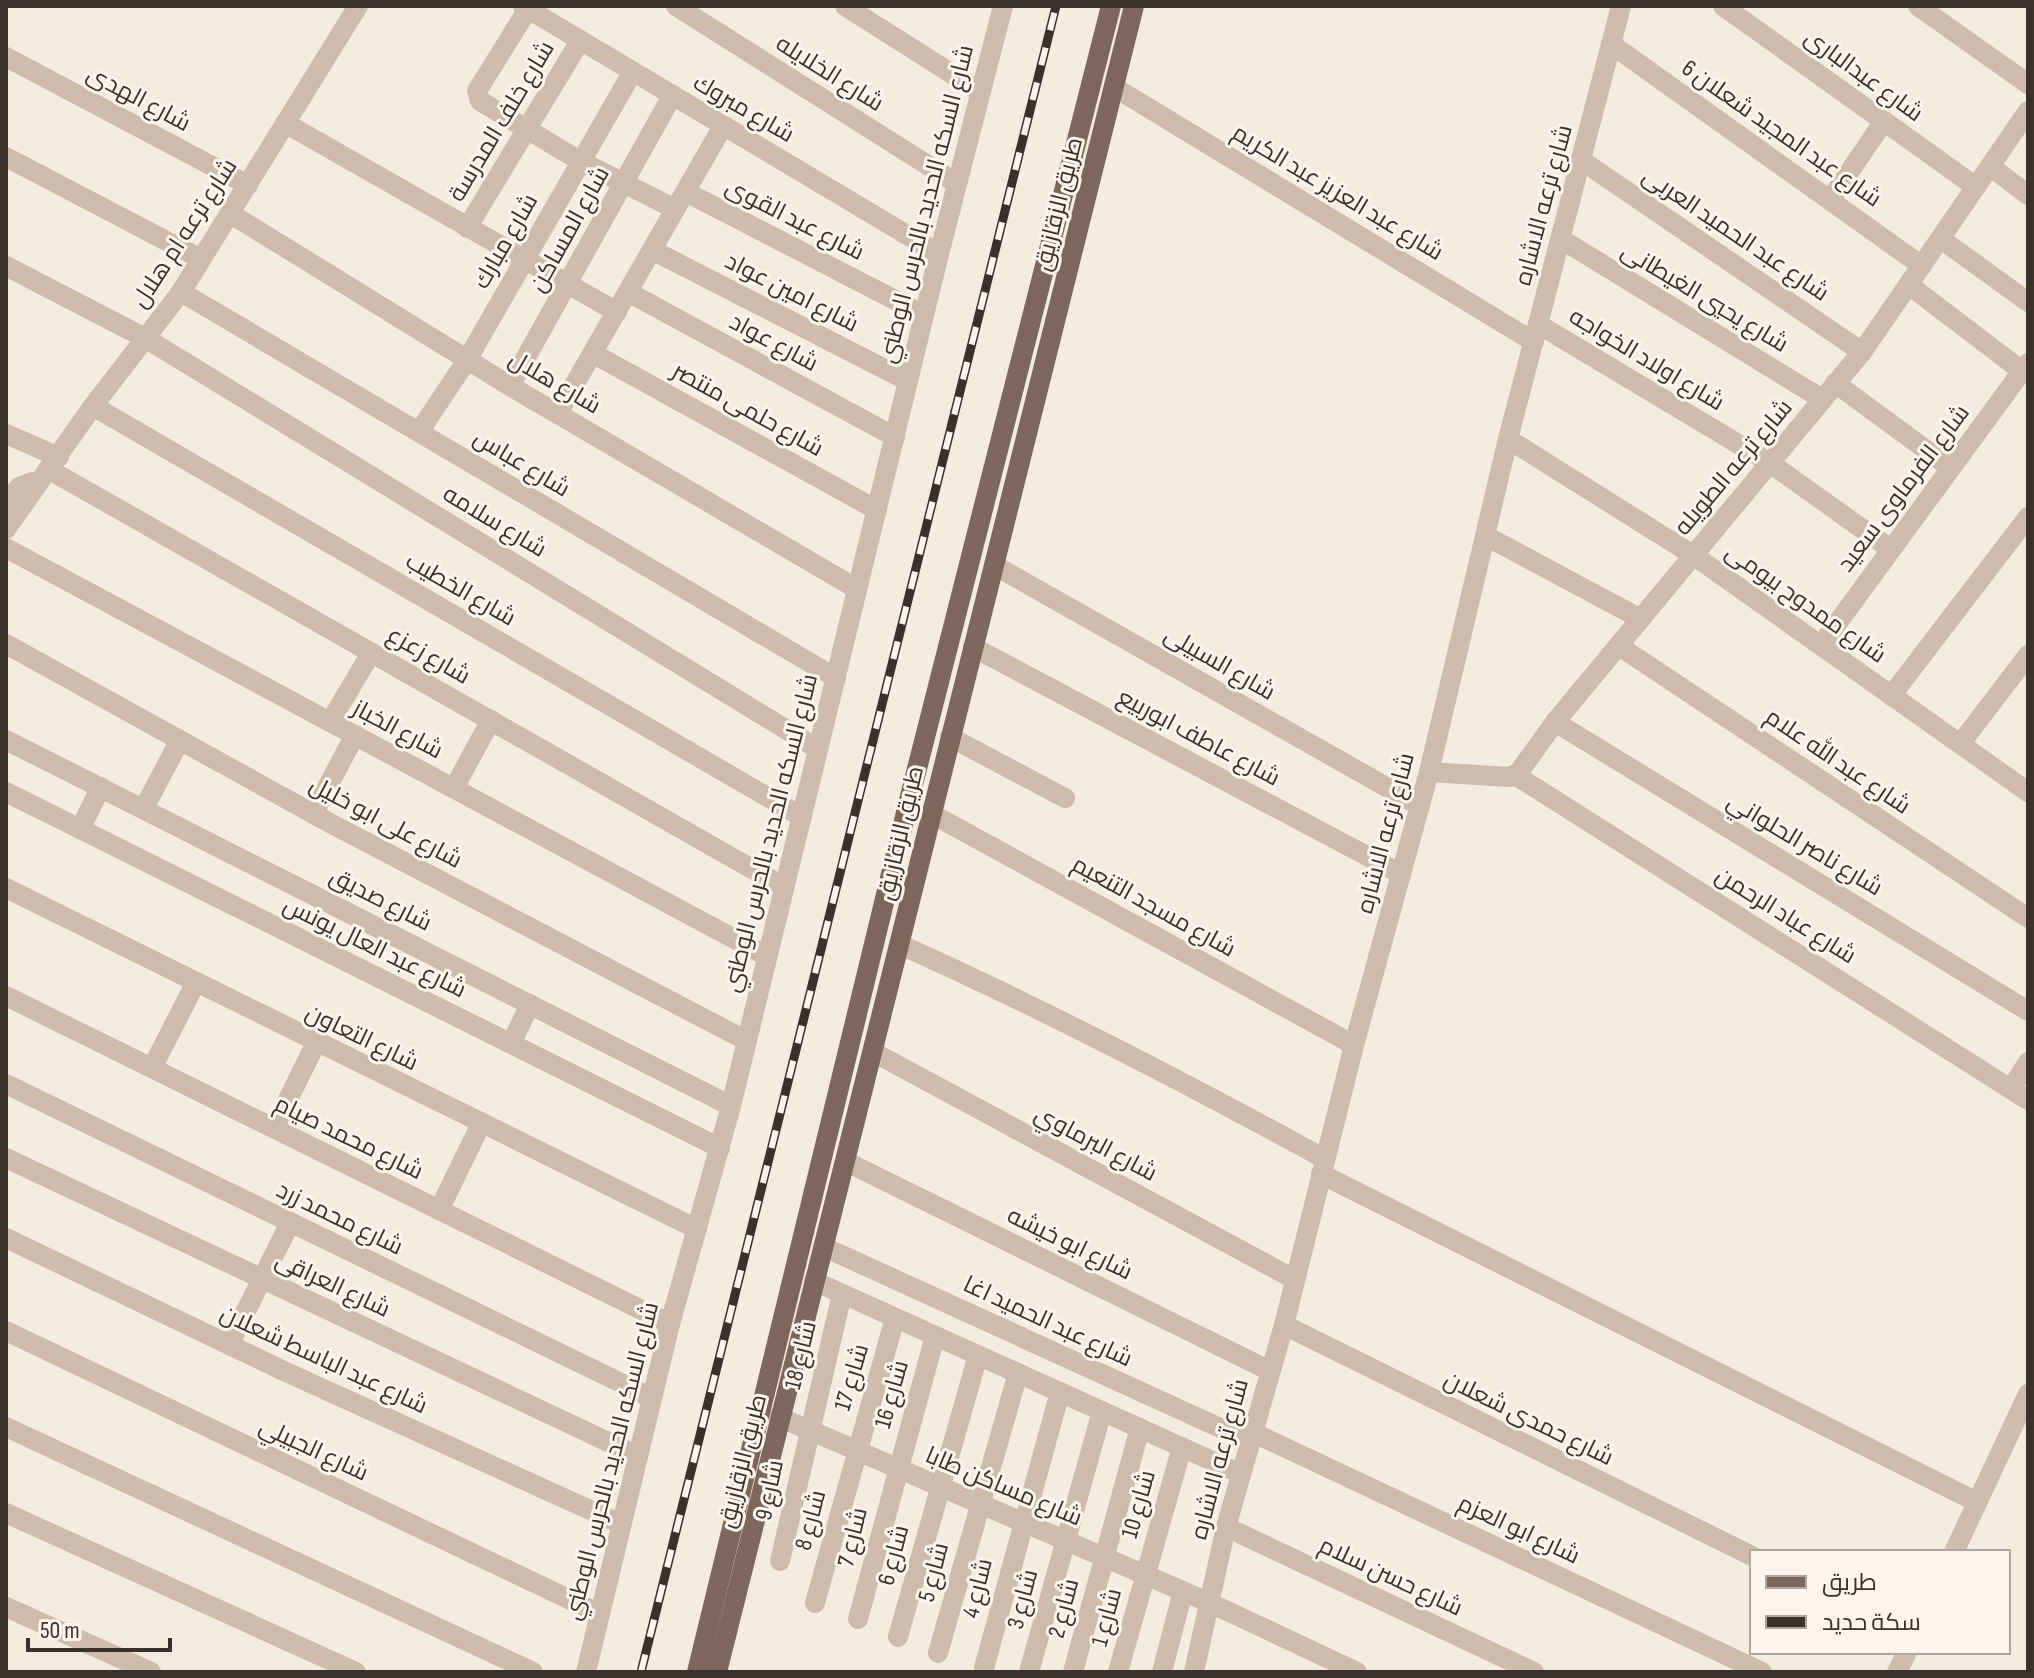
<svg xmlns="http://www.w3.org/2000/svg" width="2034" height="1678" font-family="'Sofia Sans Condensed',Cairo,sans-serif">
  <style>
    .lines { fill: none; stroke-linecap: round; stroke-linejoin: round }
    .minor { stroke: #cdbbac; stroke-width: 20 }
    .major { stroke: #7d675c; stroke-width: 20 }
    .rail-casing { stroke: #3b302b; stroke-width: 9 }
    .rail { stroke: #fbf5ee; stroke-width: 6; stroke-dasharray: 18; stroke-linecap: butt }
    .labels { text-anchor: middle; stroke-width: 6; stroke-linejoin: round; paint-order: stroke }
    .street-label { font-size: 24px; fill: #3b302b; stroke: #fbf5ee }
  </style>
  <rect width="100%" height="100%" fill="#f4ebe1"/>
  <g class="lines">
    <!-- minor -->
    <g class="minor">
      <polyline points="523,6 939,254"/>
      <polyline points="676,6 956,183"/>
      <polyline points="845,6 979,91"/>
      <polyline points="1723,6 1976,187"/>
      <polyline points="1918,6 2028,84"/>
      <polyline points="528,9 477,91 480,101 580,161 675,209"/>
      <polyline points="1611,44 1922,266"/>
      <polyline points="6,57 248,185"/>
      <polyline points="1114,87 1534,342"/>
      <polyline points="285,123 617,312"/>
      <polyline points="6,157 201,259"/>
      <polyline points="1581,160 1862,352"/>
      <polyline points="1990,166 2028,195"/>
      <polyline points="686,192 924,315"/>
      <polyline points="1831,199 1884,121"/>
      <polyline points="231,214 510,386 857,589"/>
      <polyline points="467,228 580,41"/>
      <polyline points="1561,239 1822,399"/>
      <polyline points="1941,239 2028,302"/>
      <polyline points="652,250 908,381"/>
      <polyline points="6,266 145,338 818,749"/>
      <polyline points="1909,285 2022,371"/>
      <polyline points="181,292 836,678"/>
      <polyline points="628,292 895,437"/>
      <polyline points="1538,324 1770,463 1889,548"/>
      <polyline points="594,354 877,510"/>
      <polyline points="1835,383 1951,468"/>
      <polyline points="510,386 672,96"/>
      <polyline points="93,406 802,817"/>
      <polyline points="558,413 723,126"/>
      <polyline points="419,432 467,360 632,73"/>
      <polyline points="6,434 59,457"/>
      <polyline points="1508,439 1693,555 2028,792"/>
      <polyline points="48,469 784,887"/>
      <polyline points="6,502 19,487 32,482"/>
      <polyline points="6,529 93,406 181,292 358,6"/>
      <polyline points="1486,536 1641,619"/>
      <polyline points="6,548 766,956"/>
      <polyline points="994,565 1420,806"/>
      <polyline points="6,644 328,822 745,1040"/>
      <polyline points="1822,644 2028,363"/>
      <polyline points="1619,646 2028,918"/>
      <polyline points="973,647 1401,874"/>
      <polyline points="1891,696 2028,517"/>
      <polyline points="330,722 371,653"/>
      <polyline points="1555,722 2028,1011"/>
      <polyline points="950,737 1065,798"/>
      <polyline points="6,740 731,1106"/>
      <polyline points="1961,743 2028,655"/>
      <polyline points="1429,772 1510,777 1519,772 1555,722 1862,352 2028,111"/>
      <polyline points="1515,775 2028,1100"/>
      <polyline points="454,788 491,720"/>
      <polyline points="6,792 720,1148"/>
      <polyline points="144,808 180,740"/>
      <polyline points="930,813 1354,1045"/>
      <polyline points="313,814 355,735"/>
      <polyline points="80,829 101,787"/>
      <polyline points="6,888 697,1229"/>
      <path d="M901,945C1046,1010 1186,1083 1325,1159"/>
      <polyline points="6,996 670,1324"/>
      <polyline points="511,1044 530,1004"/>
      <polyline points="875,1053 1294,1279"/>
      <polyline points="152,1068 195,984"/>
      <polyline points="6,1084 652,1398"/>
      <polyline points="2011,1089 2028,1062"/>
      <polyline points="274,1128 316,1043"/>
      <polyline points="6,1158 638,1456"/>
      <polyline points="847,1162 1270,1371"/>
      <polyline points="1321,1174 1977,1502"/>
      <polyline points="439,1210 481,1124"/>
      <polyline points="6,1238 286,1372 621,1524"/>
      <polyline points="824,1247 1251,1442"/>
      <polyline points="814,1281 1241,1474"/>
      <polyline points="1284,1325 1752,1556"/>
      <polyline points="6,1331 600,1614"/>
      <polyline points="229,1345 290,1223"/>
      <polyline points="779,1417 1208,1602 1357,1672"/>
      <polyline points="6,1427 533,1672"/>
      <polyline points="1254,1433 1762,1672"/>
      <polyline points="6,1513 356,1672"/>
      <polyline points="1226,1527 1534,1672"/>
      <polyline points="1954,1552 2028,1394"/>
      <polyline points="780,1561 842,1294"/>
      <polyline points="815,1603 895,1318"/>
      <polyline points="6,1607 151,1672"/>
      <polyline points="858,1619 935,1336"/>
      <polyline points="898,1637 978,1355"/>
      <polyline points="938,1653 1018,1373"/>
      <polyline points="984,1668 1060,1392"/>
      <polyline points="586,1672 670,1324 731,1106 939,254 1003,6"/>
      <polyline points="1029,1672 1102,1411"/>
      <polyline points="1073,1672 1140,1428"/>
      <polyline points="1118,1672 1182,1447"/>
      <polyline points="1162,1672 1183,1591"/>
      <polyline points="1194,1672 1226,1527 1284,1325 1354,1045 1429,772 1508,439 1621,6"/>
      <polyline points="1897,1672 1907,1652"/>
    </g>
    <!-- major -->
    <g class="major">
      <polyline points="697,1672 908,804 1111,6"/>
      <polyline points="717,1672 1134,6"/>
    </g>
    <defs>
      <polyline id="rail" points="641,1672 1056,6"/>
    </defs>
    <!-- rail casing -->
    <use href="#rail" class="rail-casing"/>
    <!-- rail -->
    <use href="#rail" class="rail"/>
  </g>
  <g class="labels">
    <!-- street labels -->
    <g class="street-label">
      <text transform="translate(830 73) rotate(32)" y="8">شارع الخلايله</text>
      <text transform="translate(1864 75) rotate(36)" y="8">شارع عبدالبارى</text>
      <text transform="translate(139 98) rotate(28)" y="8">شارع الهدى</text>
      <text transform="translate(744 108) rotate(30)" y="8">شارع مبروك</text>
      <text transform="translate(501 121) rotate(-59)" y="8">شارع خلف المدرسة</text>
      <text transform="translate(1782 133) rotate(35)" y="8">شارع عبد المجيد شعلان 6</text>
      <text transform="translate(1338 192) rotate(31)" y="8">شارع عبد العزيز عبد الكريم</text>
      <text transform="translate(926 204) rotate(-76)" y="8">شارع السكه الحديد بالحرس الوطني</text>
      <text transform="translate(1058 204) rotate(-76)" y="8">طريق الزقازيق</text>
      <text transform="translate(1543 205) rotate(-75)" y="8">شارع ترعه الاشاره</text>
      <text transform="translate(795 219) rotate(27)" y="8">شارع عبد القوى</text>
      <text transform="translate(569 229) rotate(-61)" y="8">شارع المساكن</text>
      <text transform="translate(184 233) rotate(-57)" y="8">شارع ترعه ام هلال</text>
      <text transform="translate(1736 234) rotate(34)" y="8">شارع عبد الحميد العربى</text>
      <text transform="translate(505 241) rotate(-60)" y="8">شارع مبارك</text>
      <text transform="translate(792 292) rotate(27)" y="8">شارع امين عواد</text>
      <text transform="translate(1705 297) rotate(31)" y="8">شارع يحيي الغيطانى</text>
      <text transform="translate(774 342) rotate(28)" y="8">شارع عواد</text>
      <text transform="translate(1647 359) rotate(31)" y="8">شارع اولاد الخواجه</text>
      <text transform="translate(555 382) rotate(30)" y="8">شارع هلال</text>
      <text transform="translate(748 409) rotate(29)" y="8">شارع حلمى منتصر</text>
      <text transform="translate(522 463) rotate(31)" y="8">شارع عباس</text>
      <text transform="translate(1733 467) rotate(-50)" y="8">شارع ترعه الطويله</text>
      <text transform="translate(1903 488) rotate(-53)" y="8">شارع الفرماوى سعيد</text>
      <text transform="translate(495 521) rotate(31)" y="8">شارع سلامه</text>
      <text transform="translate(461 589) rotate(30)" y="8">شارع الخطيب</text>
      <text transform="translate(1806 603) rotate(35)" y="8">شارع ممدوح بيومى</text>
      <text transform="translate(429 655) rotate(30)" y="8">شارع زعزع</text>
      <text transform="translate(1220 663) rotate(30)" y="8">شارع السبيلى</text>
      <text transform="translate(398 729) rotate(28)" y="8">شارع الخباز</text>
      <text transform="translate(1199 737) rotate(28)" y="8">شارع عاطف ابوربيع</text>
      <text transform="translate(1838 761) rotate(34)" y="8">شارع عبد الله علام</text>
      <text transform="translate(386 822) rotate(28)" y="8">شارع على ابو خليل</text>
      <text transform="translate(770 833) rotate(-76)" y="8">شارع السكه الحديد بالحرس الوطني</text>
      <text transform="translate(900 833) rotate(-77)" y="8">طريق الزقازيق</text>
      <text transform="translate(1385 833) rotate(-75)" y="8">شارع ترعه الاشاره</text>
      <text transform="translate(1805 844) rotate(31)" y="8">شارع ناصر الحلواني</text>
      <text transform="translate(381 899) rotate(27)" y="8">شارع صديق</text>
      <text transform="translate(1154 906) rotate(29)" y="8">شارع مسجد التنعيم</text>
      <text transform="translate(1786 915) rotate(32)" y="8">شارع عباد الرحمن</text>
      <text transform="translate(375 947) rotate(26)" y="8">شارع عبد العال يونس</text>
      <text transform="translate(362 1037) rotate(26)" y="8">شارع التعاون</text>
      <text transform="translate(349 1137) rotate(26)" y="8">شارع محمد صيام</text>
      <text transform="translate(1096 1143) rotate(28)" y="8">شارع البرماوي</text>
      <text transform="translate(340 1218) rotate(26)" y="8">شارع محمد زرد</text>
      <text transform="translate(1070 1243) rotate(26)" y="8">شارع ابو خيشه</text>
      <text transform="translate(333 1284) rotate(25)" y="8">شارع العراقى</text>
      <text transform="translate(1048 1321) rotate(25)" y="8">شارع عبد الحميد اغا</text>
      <text transform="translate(800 1355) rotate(-76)" y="8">شارع 18</text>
      <text transform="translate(324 1359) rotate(25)" y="8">شارع عبد الباسط شعلان</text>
      <text transform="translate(851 1377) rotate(-73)" y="8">شارع 17</text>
      <text transform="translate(891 1394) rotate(-74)" y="8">شارع 16</text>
      <text transform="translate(1529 1418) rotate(26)" y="8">شارع حمدى شعلان</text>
      <text transform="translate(314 1449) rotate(25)" y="8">شارع الجبيلي</text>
      <text transform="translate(1219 1459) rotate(-75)" y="8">شارع ترعه الاشاره</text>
      <text transform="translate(611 1461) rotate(-76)" y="8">شارع السكه الحديد بالحرس الوطني</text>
      <text transform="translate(742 1461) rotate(-76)" y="8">طريق الزقازيق</text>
      <text transform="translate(1004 1486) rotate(23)" y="8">شارع مساكن طابا</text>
      <text transform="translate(769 1490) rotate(-78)" y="8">شارع 9</text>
      <text transform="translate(1138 1504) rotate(-74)" y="8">شارع 10</text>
      <text transform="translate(810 1520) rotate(-75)" y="8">شارع 8</text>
      <text transform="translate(1519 1529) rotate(25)" y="8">شارع ابو العزم</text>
      <text transform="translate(852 1537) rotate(-76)" y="8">شارع 7</text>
      <text transform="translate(893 1555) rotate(-75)" y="8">شارع 6</text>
      <text transform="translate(933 1572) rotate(-75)" y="8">شارع 5</text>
      <text transform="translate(1391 1576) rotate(25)" y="8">شارع حسن سلام</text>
      <text transform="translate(977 1588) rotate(-76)" y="8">شارع 4</text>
      <text transform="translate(1022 1599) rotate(-75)" y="8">شارع 3</text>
      <text transform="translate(1063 1608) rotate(-75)" y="8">شارع 2</text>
      <text transform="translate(1106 1617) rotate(-75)" y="8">شارع 1</text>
    </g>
  </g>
  <!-- border -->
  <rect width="2034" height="1678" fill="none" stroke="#3b302b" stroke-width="16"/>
  <!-- legend -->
  <rect x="1750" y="1550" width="260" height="104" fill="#fbf5ee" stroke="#aea6a0" stroke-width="2"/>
  <rect x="1766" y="1576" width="40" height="12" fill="#7d675c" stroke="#aea6a0" stroke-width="2"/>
  <text x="1822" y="1590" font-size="24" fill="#3b302b">طريق</text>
  <rect x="1766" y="1616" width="40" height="12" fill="#3b302b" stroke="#aea6a0" stroke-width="2"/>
  <text x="1822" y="1630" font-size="24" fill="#3b302b">سكة حديد</text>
  <!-- scale -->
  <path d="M28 1638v12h142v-12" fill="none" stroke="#3b302b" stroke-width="4"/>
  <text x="40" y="1638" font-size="24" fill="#3b302b" stroke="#fbf5ee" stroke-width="6" paint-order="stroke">50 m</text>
</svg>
